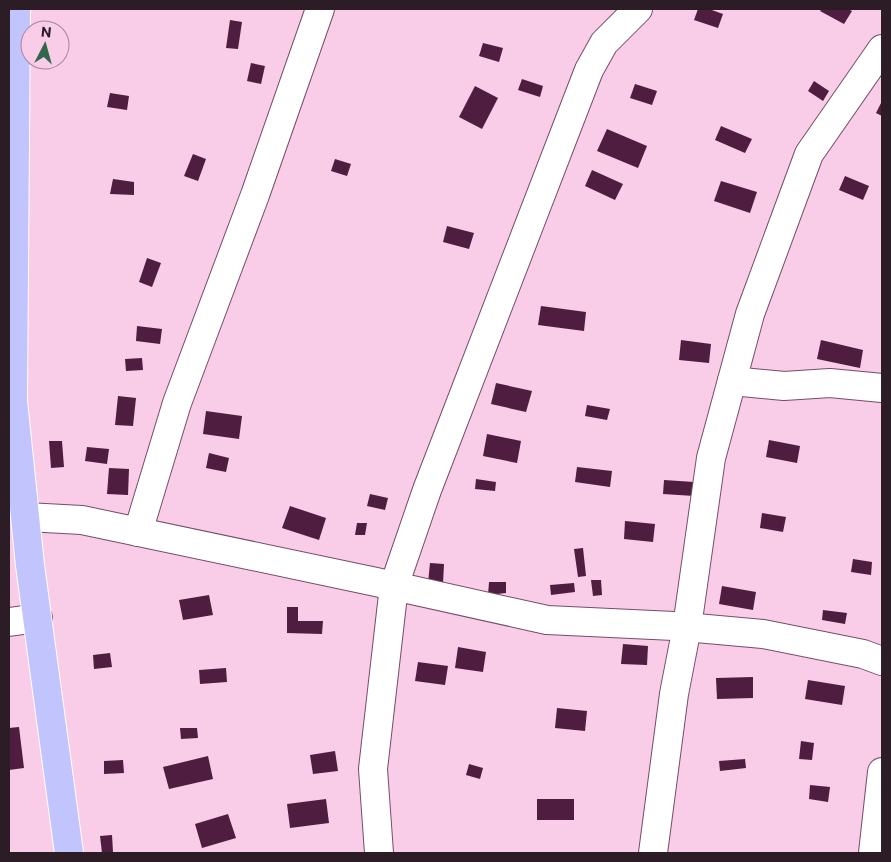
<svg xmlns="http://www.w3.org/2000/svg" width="891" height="862" font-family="Commissioner,sans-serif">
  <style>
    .building { fill: #4e1d3f }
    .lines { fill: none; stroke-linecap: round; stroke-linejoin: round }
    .minor-casing { stroke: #744e66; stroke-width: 30 }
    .major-casing { stroke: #fff; stroke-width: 30 }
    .minor { stroke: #fff; stroke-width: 28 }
    .major { stroke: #c2c4fe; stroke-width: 28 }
  </style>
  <rect width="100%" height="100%" fill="#f9cde8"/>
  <!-- building -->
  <g class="building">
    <polygon points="698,9 709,9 723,14 718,28 694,20"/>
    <polygon points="822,9 848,9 852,11 844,24 820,11"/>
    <polygon points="230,20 242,22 238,49 226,48"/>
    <polygon points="483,43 503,48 499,62 479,56"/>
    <polygon points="251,63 265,66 261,84 247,81"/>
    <polygon points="522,79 543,86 540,97 518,90"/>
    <polygon points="814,81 829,91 823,101 808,91"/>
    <polygon points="635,84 657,91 652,105 630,98"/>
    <polygon points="475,86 498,98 482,129 459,117"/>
    <polygon points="110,93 129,96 127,110 107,107"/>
    <polygon points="882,101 882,116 876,113"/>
    <polygon points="721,126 752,139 745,153 715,140"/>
    <polygon points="607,129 647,146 638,168 597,151"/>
    <polygon points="193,154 206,159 198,181 184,176"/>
    <polygon points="335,159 351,164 347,176 331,171"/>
    <polygon points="592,170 623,184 615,200 585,186"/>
    <polygon points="845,176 869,186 863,200 839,190"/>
    <polygon points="113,179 134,182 134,195 110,194"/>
    <polygon points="721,181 757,192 750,213 714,201"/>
    <polygon points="447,226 474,233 469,249 443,242"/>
    <polygon points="147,258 161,263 152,287 139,282"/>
    <polygon points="541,306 586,312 584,331 538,325"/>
    <polygon points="137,326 162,329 160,344 136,341"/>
    <polygon points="681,340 711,344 709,363 679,360"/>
    <polygon points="821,340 863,350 860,368 817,359"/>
    <polygon points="142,358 143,370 126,371 125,359"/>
    <polygon points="496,383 532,391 526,412 491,404"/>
    <polygon points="118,396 136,398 133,426 115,425"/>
    <polygon points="587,405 610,409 607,420 585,416"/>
    <polygon points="206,411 242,416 239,439 203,434"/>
    <polygon points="487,434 521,441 517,463 483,456"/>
    <polygon points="769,440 800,446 797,463 766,457"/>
    <polygon points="49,441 62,441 64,467 51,468"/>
    <polygon points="87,447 109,449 107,464 85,461"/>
    <polygon points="209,453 229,458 226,472 206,468"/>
    <polygon points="577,467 612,471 610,487 575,482"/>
    <polygon points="109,468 129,469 128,495 107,494"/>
    <polygon points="476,479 496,482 495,491 475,489"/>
    <polygon points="664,480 694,482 694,496 663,494"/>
    <polygon points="370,494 388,498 385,510 367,506"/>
    <polygon points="290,506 326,518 319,540 282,528"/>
    <polygon points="762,513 786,517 783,532 760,528"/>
    <polygon points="625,521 655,524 653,542 624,539"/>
    <polygon points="357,523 367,523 365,535 355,535"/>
    <polygon points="583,548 586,576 578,577 574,549"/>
    <polygon points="853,559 872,562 871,575 851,572"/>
    <polygon points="430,563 444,564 443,584 428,583"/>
    <polygon points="591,580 601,580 602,595 593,596"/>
    <polygon points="489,582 506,582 506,593 488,595"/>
    <polygon points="574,583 575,592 551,595 550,585"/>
    <polygon points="722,586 756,592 753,610 719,604"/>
    <polygon points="209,595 213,615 183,620 179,600"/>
    <polygon points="287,607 298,607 298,621 323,621 322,634 287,633"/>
    <polygon points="823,610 847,613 845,624 822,620"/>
    <polygon points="623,644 648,646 647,665 621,664"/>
    <polygon points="458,647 486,652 483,672 455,668"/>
    <polygon points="110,653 112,667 94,669 93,655"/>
    <polygon points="418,662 448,666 445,685 415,681"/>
    <polygon points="226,668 227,682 200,684 199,670"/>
    <polygon points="753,677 753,698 717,699 716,678"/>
    <polygon points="808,680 845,686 842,705 805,699"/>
    <polygon points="557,708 587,711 585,731 555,728"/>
    <polygon points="19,727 24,768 9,770 9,728"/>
    <polygon points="180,728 197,728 198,738 181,739"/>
    <polygon points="801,741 814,743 812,760 799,759"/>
    <polygon points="335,751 338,771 313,774 310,755"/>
    <polygon points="208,756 213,779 169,789 163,767"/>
    <polygon points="745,759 746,768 720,771 719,761"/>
    <polygon points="123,760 124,773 104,774 104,761"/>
    <polygon points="469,764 483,768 480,779 466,775"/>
    <polygon points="810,785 830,787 828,802 809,799"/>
    <polygon points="326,799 329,823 290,828 287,804"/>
    <rect x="537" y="799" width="37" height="21"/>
    <polygon points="228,814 236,838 202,848 195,824"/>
    <polygon points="112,835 113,852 102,853 100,836"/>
  </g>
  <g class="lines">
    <defs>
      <g id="minor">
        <polyline points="732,381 784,386 830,383 882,388"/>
        <polyline points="26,517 82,520 376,582 547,620 674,626 763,634 863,654 882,661"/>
        <polyline points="138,532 177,403 255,195 320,9"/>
        <polyline points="9,622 38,618"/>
        <polyline points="379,853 373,769 394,586 427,490 589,70 604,43 638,9"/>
        <polyline points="653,853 674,694 687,627 711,458 750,314 809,154 882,49"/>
        <polyline points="873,853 882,772"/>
      </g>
      <polyline id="major" points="16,9 13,401 30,565 69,853"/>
    </defs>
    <!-- minor casing -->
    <use href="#minor" class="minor-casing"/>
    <!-- major casing -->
    <use href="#major" class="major-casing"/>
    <!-- minor -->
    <use href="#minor" class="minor"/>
    <!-- major -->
    <use href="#major" class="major"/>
  </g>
  <!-- border -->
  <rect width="891" height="862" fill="none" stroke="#2c1c26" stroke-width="20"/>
  <!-- north arrow -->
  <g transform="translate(45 45) rotate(6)"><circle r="24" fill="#f9cde8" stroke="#a7869a"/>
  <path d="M0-4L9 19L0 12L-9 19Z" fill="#31674d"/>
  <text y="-8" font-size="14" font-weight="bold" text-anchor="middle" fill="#2c1c26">N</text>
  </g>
</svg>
